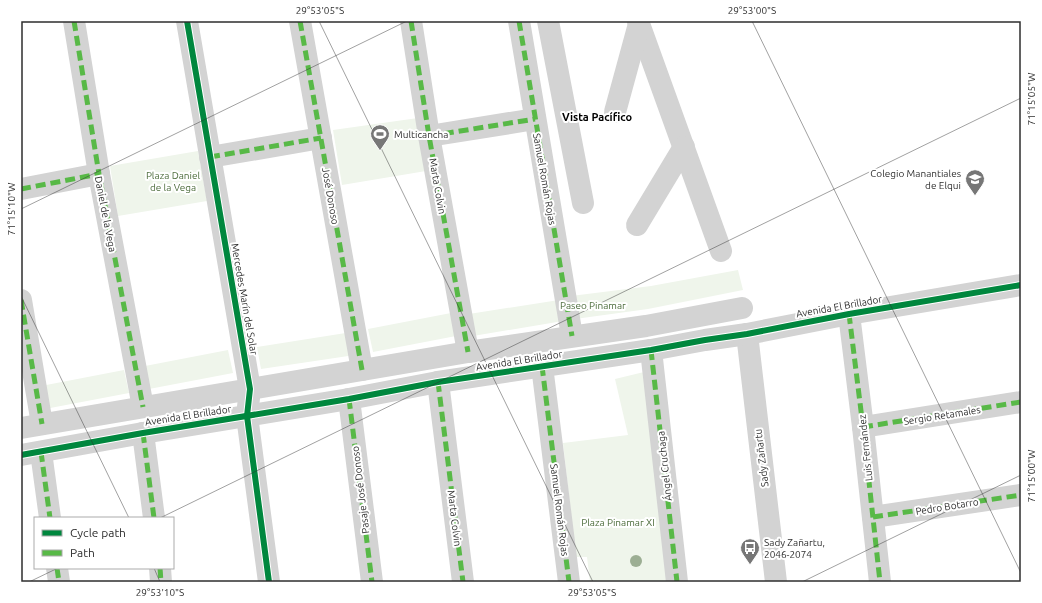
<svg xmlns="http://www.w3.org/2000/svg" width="1042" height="603" font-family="Ubuntu,sans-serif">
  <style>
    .green { fill: #eff5eb }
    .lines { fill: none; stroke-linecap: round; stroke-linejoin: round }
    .minor { stroke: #d3d3d3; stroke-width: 22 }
    .quiet { stroke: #58b947; stroke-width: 5; stroke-dasharray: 10 5; stroke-linecap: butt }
    .cycleway-casing { stroke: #fff; stroke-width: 8 }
    .cycleway { stroke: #00873e; stroke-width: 6 }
    .tree { fill: #9cae93 }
    .ticks { fill: none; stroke: #2e2e2e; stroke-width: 1; stroke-opacity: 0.45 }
    .labels { text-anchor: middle; stroke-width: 4; stroke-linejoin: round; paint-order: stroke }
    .poi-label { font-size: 10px; fill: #2e2e2e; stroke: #fff; text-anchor: start }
    .park-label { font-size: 10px; fill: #4b6b3a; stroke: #fff }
    .street-label { font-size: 10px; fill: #2e2e2e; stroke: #fff }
    .neighbourhood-label { font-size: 11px; font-weight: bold; fill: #000; stroke: #fff }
    .neatline { fill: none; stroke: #2e2e2e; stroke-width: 1.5 }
    .ticks-label { font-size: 10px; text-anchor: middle; fill: #2e2e2e }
  </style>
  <rect width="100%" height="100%" fill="#fff"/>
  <!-- green -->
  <g class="green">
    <polygon points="418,118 426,171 342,185 333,130"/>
    <polygon points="198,151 207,201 118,216 110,166"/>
    <polygon points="738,270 743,290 648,309 575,319 571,296 651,286"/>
    <polygon points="559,300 563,321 473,336 469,314"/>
    <polygon points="451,313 456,336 373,352 368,329"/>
    <polygon points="352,332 355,355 261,369 257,347"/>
    <polygon points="228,350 233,373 149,389 145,366"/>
    <polygon points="124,370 129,393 45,409 41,386"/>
    <polygon points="644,372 671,582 590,582 587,557 576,557 563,443 628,435 615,379"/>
  </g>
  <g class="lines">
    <!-- minor -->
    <g class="minor">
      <polyline points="74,21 99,174 143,407"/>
      <polyline points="187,21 250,389 247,416 269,582"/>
      <polyline points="300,21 362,370"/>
      <polyline points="411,21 429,136 468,352"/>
      <polyline points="519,21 572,336"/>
      <polyline points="548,21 583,203"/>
      <polyline points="638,21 721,251"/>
      <polyline points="615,112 639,24"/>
      <polyline points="429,136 535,119"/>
      <polyline points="210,157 321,138"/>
      <polyline points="21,189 99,174"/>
      <polyline points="637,225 684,147"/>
      <polyline points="21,300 42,424"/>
      <polyline points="849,314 863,427 880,582"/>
      <polyline points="747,334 776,582"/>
      <polyline points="651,350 677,582"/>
      <polyline points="542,366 569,582"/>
      <polyline points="438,382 463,582"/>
      <polyline points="349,399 372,582"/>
      <polyline points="863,427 1021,402"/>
      <polyline points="21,428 468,352 646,326 742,308"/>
      <polyline points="143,433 154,518"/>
      <polyline points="41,452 50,518"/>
      <polyline points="21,455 143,433 349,399 438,382 651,350 705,340 747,334 849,314 1021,285"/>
      <polyline points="873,517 1021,495"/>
      <polyline points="57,568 59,582"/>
      <polyline points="160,568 161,582"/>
    </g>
    <!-- quiet -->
    <g class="quiet">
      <polyline points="74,21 99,174 143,407"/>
      <polyline points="300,21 362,370"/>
      <polyline points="411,21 429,136 468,352"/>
      <polyline points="519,21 572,336"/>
      <polyline points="429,136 535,119"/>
      <polyline points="210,157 321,138"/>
      <polyline points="21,189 99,174"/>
      <polyline points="21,300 42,424"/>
      <polyline points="849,314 863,427 880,582"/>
      <polyline points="651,350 677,582"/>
      <polyline points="542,366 569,582"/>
      <polyline points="438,382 463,582"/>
      <polyline points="349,399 372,582"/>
      <polyline points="863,427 1021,402"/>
      <polyline points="143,433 154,518"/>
      <polyline points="41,452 50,518"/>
      <polyline points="873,517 1021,495"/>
      <polyline points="57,568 59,582"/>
      <polyline points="160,568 161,582"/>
    </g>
    <defs>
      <g id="cycleway">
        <polyline points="187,21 250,389 247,416 269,582"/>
        <polyline points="21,455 143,433 349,399 438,382 651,350 705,340 747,334 849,314 1021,285"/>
      </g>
    </defs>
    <!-- cycleway casing -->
    <use href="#cycleway" class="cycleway-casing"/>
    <!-- cycleway -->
    <use href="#cycleway" class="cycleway"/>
  </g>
  <!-- trees -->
  <circle class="tree" cx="636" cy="561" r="6"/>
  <!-- ticks -->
  <path class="ticks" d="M319,21L593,582M752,21L1021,573M21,209L407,21M21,296L129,518M160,518L1021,98M154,568L160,582M29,582L58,568M802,582L1021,475"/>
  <!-- icons -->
  <defs>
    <symbol id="stadium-pin" viewBox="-11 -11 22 30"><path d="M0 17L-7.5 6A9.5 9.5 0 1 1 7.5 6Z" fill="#777" stroke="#fff"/><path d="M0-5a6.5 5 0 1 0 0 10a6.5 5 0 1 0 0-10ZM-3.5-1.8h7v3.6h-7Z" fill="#fff"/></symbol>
    <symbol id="school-pin" viewBox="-11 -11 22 30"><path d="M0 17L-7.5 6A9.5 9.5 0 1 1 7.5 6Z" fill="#777" stroke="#fff"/><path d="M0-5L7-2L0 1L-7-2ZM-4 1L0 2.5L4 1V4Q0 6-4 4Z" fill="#fff"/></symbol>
    <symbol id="bus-pin" viewBox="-11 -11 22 30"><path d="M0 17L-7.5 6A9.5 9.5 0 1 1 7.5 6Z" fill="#777" stroke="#fff"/><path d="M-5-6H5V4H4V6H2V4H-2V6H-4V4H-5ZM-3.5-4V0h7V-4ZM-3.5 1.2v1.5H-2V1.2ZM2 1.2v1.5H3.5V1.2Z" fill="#fff"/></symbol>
  </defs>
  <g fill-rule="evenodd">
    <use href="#stadium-pin" x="369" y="123" width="22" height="30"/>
    <use href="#school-pin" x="964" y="168" width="22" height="30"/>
    <use href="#bus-pin" x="739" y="537" width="22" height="30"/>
  </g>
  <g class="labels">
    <!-- poi labels -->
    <g class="poi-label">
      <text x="394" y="138">Multicancha</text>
      <text x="961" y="177" text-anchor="end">Colegio Manantiales<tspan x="961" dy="12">de Elqui</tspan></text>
      <text x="764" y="546">Sady Zañartu,<tspan x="764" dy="12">2046-2074</tspan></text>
    </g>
    <!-- park labels -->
    <g class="park-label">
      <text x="173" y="179">Plaza Daniel<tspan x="173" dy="12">de la Vega</tspan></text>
      <text x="593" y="309">Paseo Pinamar</text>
      <text x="618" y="526">Plaza Pinamar XI</text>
    </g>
    <!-- street labels -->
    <g class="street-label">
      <text transform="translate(545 179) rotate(80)" y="4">Samuel Román Rojas</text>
      <text transform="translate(438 186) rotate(80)" y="4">Marta Colvin</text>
      <text transform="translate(331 196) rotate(80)" y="4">José Donoso</text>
      <text transform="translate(106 214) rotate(79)" y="4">Daniel de la Vega</text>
      <text transform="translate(245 299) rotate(80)" y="4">Mercedes Marín del Solar</text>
      <text transform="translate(839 306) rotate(-10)" y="4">Avenida El Brillador</text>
      <text transform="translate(519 360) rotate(-9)" y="4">Avenida El Brillador</text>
      <text transform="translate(188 415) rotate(-9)" y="4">Avenida El Brillador</text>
      <text transform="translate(942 415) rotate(-9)" y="4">Sergio Retamales</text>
      <text transform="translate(865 448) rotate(-96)" y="4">Luis Fernández</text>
      <text transform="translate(761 458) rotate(-97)" y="4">Sady Zañartu</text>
      <text transform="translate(664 466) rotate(-96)" y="4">Ángel Cruchaga</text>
      <text transform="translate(360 490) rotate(-97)" y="4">Pasaje José Donoso</text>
      <text transform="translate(947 506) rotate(-9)" y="4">Pedro Botarro</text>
      <text transform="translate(560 510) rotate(83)" y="4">Samuel Román Rojas</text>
      <text transform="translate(455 518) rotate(83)" y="4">Marta Colvin</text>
    </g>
    <!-- neighbourhood labels -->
    <g class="neighbourhood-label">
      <text x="597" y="121">Vista Pacífico</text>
    </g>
  </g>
  <!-- border -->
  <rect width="1042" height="603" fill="none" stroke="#ffffff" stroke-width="44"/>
  <!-- legend -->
  <rect x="34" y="517" width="140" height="52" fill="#ffffff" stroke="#ababab"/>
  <rect x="42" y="530" width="20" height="6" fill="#00873e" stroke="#ababab"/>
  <text x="70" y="537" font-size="12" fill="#2e2e2e">Cycle path</text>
  <rect x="42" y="550" width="20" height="6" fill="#58b947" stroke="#ababab"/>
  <text x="70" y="557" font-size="12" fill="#2e2e2e">Path</text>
  <rect x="22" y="22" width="998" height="559" class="neatline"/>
  <g class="ticks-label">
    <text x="320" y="14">29°53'05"S</text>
    <text x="752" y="14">29°53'00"S</text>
    <text transform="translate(1031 99) rotate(-90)" y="4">71°15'05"W</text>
    <text transform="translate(11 209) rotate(-90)" y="4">71°15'10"W</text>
    <text transform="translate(1031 476) rotate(-90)" y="4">71°15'00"W</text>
    <text x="160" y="596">29°53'10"S</text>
    <text x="592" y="596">29°53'05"S</text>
  </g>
</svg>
